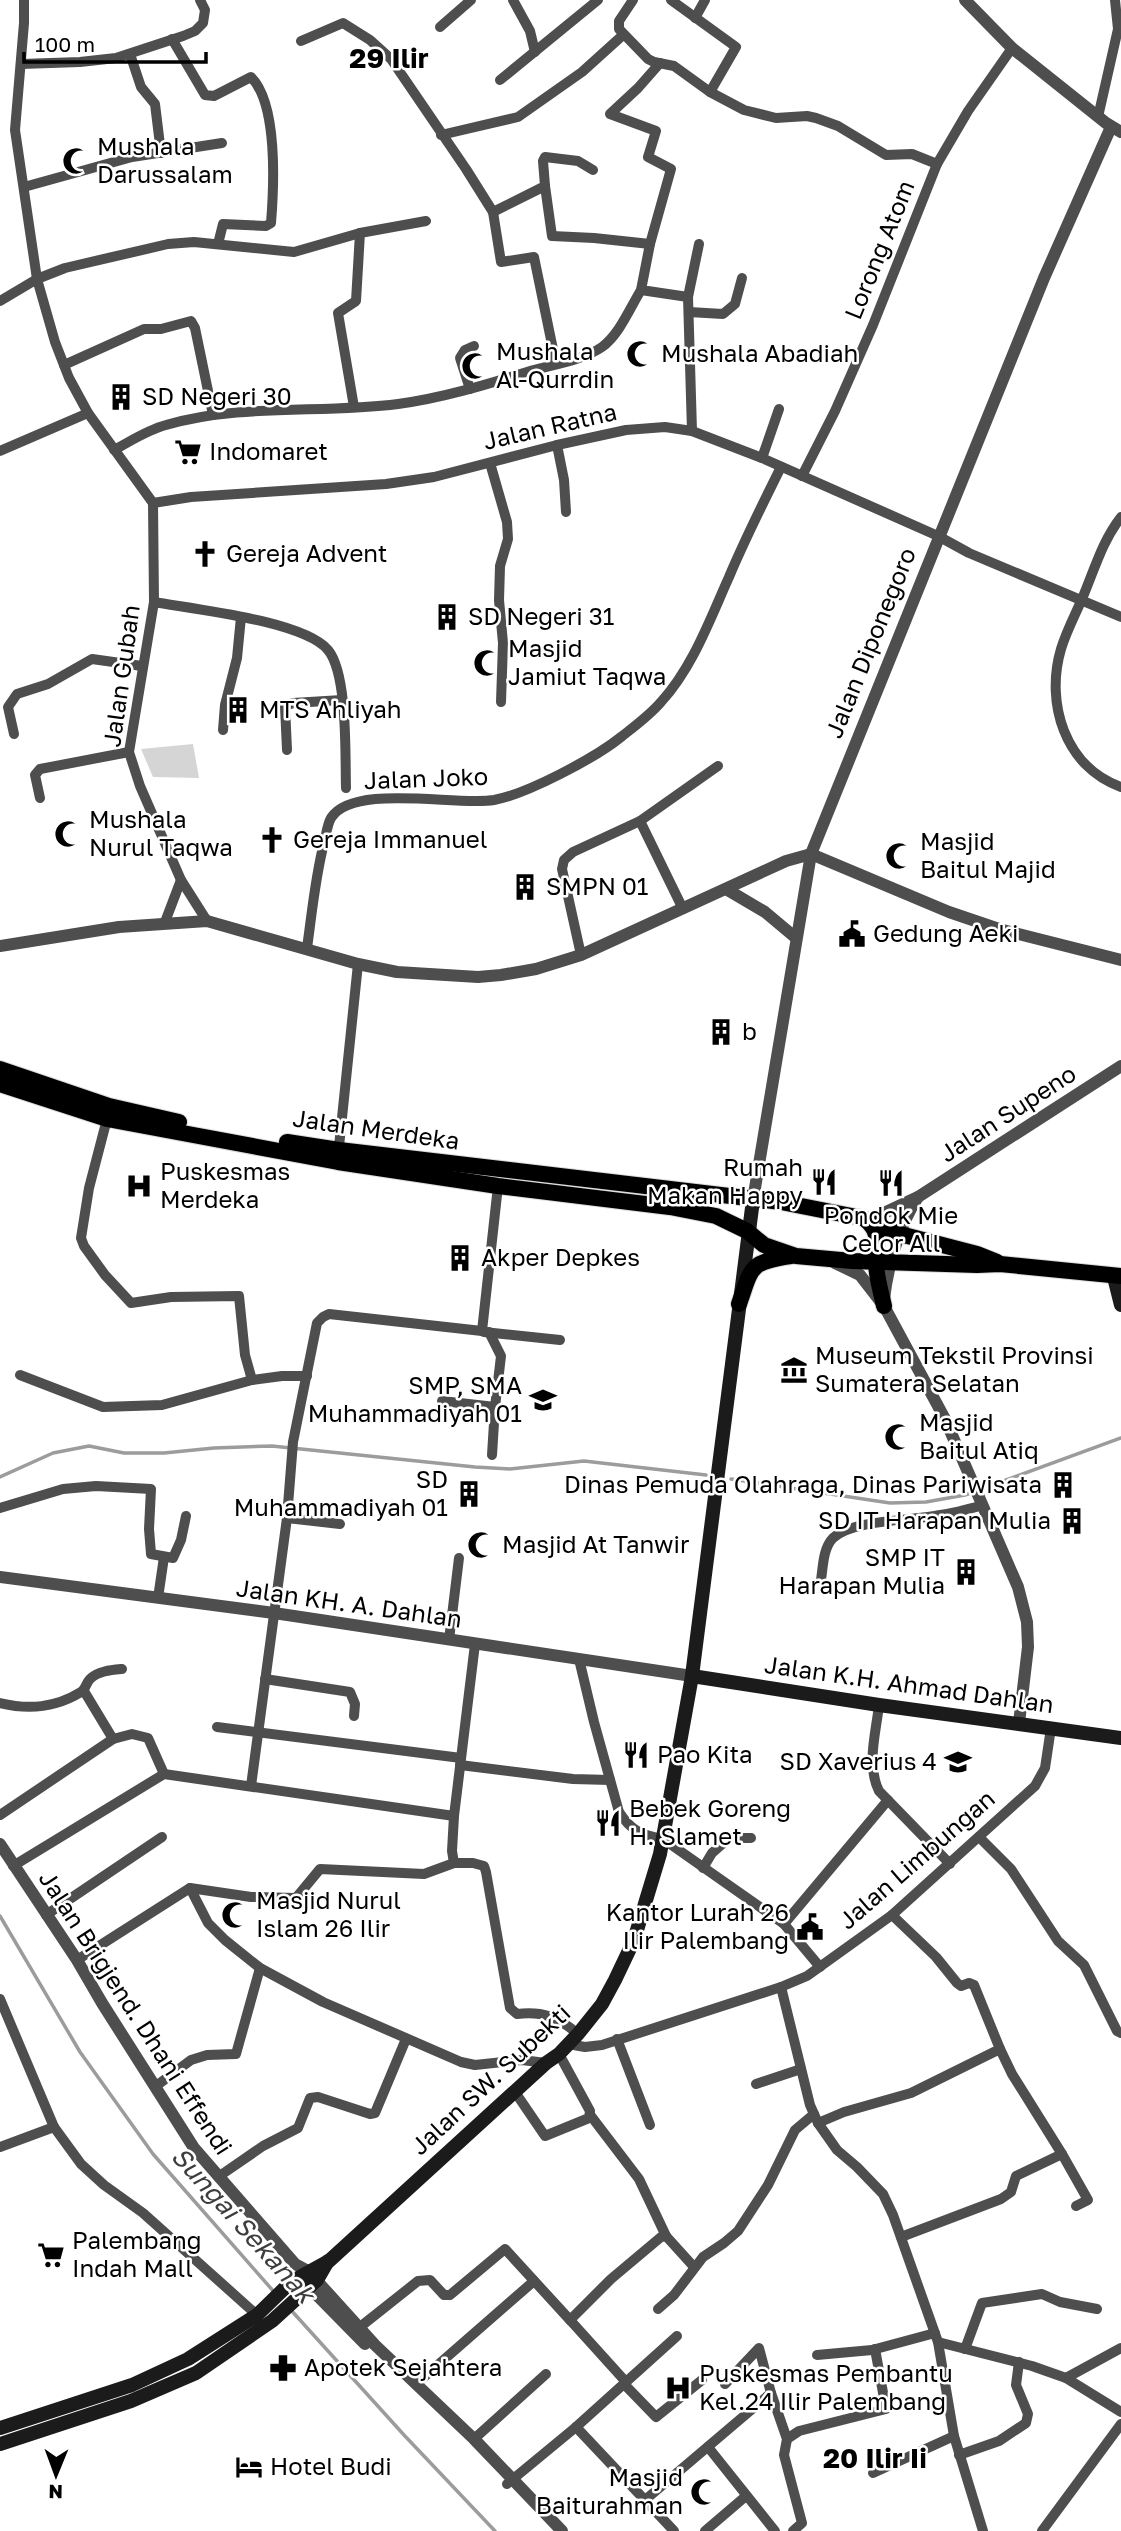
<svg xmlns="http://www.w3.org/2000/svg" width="1121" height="2531" font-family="'Golos Text',sans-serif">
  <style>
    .green { fill: #d5d5d5 }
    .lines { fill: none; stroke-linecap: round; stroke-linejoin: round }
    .stream { stroke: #9c9c9c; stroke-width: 3.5 }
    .primary-casing { stroke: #dbdbdb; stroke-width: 18 }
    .minor { stroke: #4e4e4e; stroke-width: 10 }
    .tertiary { stroke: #4e4e4e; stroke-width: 12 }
    .secondary { stroke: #1b1b1b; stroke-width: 14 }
    .primary { stroke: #000; stroke-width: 16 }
    .labels { text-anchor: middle; stroke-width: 5; stroke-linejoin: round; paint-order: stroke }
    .poi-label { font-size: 24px; fill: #000; stroke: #fff; text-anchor: start }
    .street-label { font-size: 24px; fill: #000; stroke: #fff }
    .water-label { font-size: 26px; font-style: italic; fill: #3d3d3d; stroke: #fff }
    .quarter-label { font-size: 28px; font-weight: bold; fill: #000; stroke: #fff }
  </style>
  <rect width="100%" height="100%" fill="#fff"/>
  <!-- green -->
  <polygon class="green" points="193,744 199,778 153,777 141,749"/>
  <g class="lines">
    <!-- stream -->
    <g class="stream">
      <polyline points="0,1477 53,1453 89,1446 124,1453 164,1453 214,1448 272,1446 475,1467 510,1469 584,1461 706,1475"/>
      <polyline points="731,1479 890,1503 926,1502 965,1495 1121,1438"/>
      <polyline points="0,1916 80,2052 153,2154 275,2293"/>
      <polyline points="290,2309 404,2435 495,2531"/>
    </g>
    <defs>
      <g id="primary">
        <polyline points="0,1069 109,1106 179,1122"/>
        <polyline points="0,1084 107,1119 338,1162 498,1186 670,1207 716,1216 747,1231 764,1245 796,1256 852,1261 977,1265 1000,1264 1121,1276"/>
        <polyline points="287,1142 339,1150 781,1202 862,1218 900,1234 977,1254 997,1262"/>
        <path d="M867,1221C881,1233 876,1246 876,1262C876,1276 881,1292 884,1306"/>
        <path d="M739,1304C752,1267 749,1262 791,1256"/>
      </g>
    </defs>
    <!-- primary casing -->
    <use href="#primary" class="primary-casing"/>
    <!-- minor -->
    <g class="minor">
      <polyline points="24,0 24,23 15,130 37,279 55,342 69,378 88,413 153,503"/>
      <polyline points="513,0 530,31 535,52"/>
      <polyline points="633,0 619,21 619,29 648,59 654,62 674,66 710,92 744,110 776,118 807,116 816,118 838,126 886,155 912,154 937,164"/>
      <polyline points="671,0 736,47 710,92"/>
      <polyline points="695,18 705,0"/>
      <polyline points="440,27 471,0"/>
      <path d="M172,39L205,95L214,96L251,77C278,104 274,186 271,223L266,226L223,224L218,244"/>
      <polyline points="301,41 343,23 370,40 391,59 466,169 493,212 501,262 534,257 556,364"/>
      <polyline points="130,54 141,87 155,104 161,153"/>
      <polyline points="660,63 638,88 610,114 656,131 648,157 671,169 650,244 641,290 688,297 692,431"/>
      <polyline points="21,64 80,62 116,58 183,36 195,31 203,23 205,10 200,0"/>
      <polyline points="500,80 598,0"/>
      <polyline points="1098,117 1118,29 1115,0"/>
      <polyline points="441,135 518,117 582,72 623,35"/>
      <polyline points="545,186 552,236 594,238 650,244"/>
      <polyline points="24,187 132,157 222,143"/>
      <polyline points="493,212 545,186 543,161 545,157 578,161 593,170"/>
      <polyline points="688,297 699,244"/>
      <polyline points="0,301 37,279 65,268 168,244 194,242 294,252 360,233"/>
      <polyline points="689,312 723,314 735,304 742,278"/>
      <polyline points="64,365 144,329 161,329 191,321 195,328 213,415"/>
      <polyline points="470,389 460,358 465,350 474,346"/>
      <polyline points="354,407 338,313 356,301 360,233 426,221"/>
      <polyline points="557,445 564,480 566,512"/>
      <path d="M114,450C131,441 147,430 166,425C242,403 321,414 398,404C442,398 485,385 527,372C550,365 582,361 602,347C619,335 630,308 641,290"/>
      <polyline points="0,451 88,413"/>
      <polyline points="762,458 779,409"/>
      <polyline points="490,463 507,522 508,539 500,566 499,600 503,643 501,702"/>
      <polyline points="802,476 835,411 873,325 937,164 968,111 1012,48"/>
      <polyline points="153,503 191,497 386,484 434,477 557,445 626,430 665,427 692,431 762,458 938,536 969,553 1121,617"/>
      <polyline points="153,503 154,602 129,752 140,786 181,880 207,921"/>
      <path d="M1121,517C1102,541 1094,571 1082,599C1075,615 1066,632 1061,649C1045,703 1065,767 1121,787"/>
      <path d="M154,602C193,609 304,621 328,650C348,674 345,756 346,788"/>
      <polyline points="223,730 225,705 237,658 241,617"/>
      <polyline points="14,734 8,707 17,694 48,684 92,659 142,666"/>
      <polyline points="287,750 285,706 293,703 342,700"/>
      <polyline points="40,798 35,775 40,769 129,752"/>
      <polyline points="640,821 683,909"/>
      <polyline points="165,922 181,880"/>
      <path d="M307,948C312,913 315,878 324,843C326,836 327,825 331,818C353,783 455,806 494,800C527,794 595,758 621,737C635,726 650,715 661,702C693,667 710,619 729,577C745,539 763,503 781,467"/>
      <polyline points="581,955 562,869 564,860 573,852 640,821 718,766"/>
      <polyline points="107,1119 89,1188 81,1238 84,1246 105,1275 131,1303 171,1297 239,1296 245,1355 252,1380"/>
      <polyline points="338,1156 358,964"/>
      <polyline points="484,1332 560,1340"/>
      <polyline points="489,1332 501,1356 495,1407 492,1455"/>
      <polyline points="20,1375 103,1407 162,1405 252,1380 282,1376 307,1376"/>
      <polyline points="442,1401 495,1407"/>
      <polyline points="0,1508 63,1489 96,1486 151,1489 149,1529 151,1554 173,1558 181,1540 186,1516"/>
      <polyline points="287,1518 340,1524"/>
      <path d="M821,1580C823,1567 823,1548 833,1538C854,1519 913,1521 940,1515C955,1513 969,1509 983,1505"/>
      <polyline points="158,1598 164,1557"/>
      <polyline points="449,1640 459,1558"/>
      <path d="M579,1659L594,1722L619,1812C631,1831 642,1835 663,1839L784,1924L820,1967"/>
      <polyline points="265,1679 350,1692 355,1704 354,1716"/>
      <path d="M0,1703C29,1710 55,1708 81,1692C86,1689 86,1683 90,1679C98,1671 111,1670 122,1669"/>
      <path d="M879,1705C876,1733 866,1765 879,1791L950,1864"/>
      <polyline points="217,1727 461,1758"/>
      <polyline points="113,1739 132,1734 148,1738 164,1774"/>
      <polyline points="460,1765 573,1779 610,1780"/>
      <polyline points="251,1786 287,1518 293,1442 317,1323 323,1317 329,1314 482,1331 498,1186"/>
      <polyline points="0,1815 113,1739 84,1691"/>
      <polyline points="979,1837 1011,1869 1058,1941 1084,1965 1117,2031 1121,2033"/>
      <polyline points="454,1863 452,1851 454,1816 475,1644"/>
      <polyline points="13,1866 164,1774 454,1816"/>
      <polyline points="703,1868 712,1853 729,1838 751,1838"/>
      <polyline points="190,1888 208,1923 225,1940 260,1968 323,2002 461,2062 475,2065 522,2060 546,2063"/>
      <polyline points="46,1915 162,1837"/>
      <polyline points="784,1924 888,1800"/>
      <path d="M77,1960L190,1888L251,1897L296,1898L320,1869L424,1874L454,1863H473L484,1866L486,1872L510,2008L517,2014C543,2011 558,2017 578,2034"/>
      <polyline points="781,1987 810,2105 818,2123 837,2150 857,2167 883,2194 893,2215 938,2342 954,2436 983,2531"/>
      <polyline points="0,1999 54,2127 0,2147"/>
      <polyline points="617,2039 650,2125"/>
      <polyline points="568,2044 585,2047 602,2045 781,1987 807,1976 892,1915 1035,1786 1045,1768 1051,1728"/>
      <polyline points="756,2084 801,2069"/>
      <polyline points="156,2086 191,2060 207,2055 236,2054 260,1968"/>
      <polyline points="515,2092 545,2136 589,2118 590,2111 559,2054"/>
      <polyline points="591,2116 639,2179 666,2236"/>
      <polyline points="818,2123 844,2112 911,2093 1000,2049 974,1985 969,1983 961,1986 957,1983 936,1957 892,1915"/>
      <polyline points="54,2127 81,2164 104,2185 143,2213 257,2315"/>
      <polyline points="1062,2154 1088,2200 1076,2206"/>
      <polyline points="218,2177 263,2146 298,2128 310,2098 318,2097 370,2114 375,2113 406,2039"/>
      <polyline points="901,2237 1001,2199 1011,2192 1016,2176 1062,2154 1012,2074 1000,2049"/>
      <polyline points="658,2309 674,2295 703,2257 724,2243 738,2231 768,2185 795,2130 814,2114"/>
      <polyline points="360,2327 418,2281 430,2280 444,2295 450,2295 505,2249 570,2320"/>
      <polyline points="938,2342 1032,2366 1066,2378 1121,2412"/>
      <polyline points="965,2349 982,2303 1042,2294 1060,2302 1097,2309"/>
      <polyline points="817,2355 872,2350 935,2333"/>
      <polyline points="1066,2378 1121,2348"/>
      <polyline points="626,2382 570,2320 611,2279 661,2237 666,2236 694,2267"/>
      <polyline points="416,2384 534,2281"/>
      <polyline points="624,2384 656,2417 702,2380"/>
      <polyline points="771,2393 787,2439 784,2455 802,2523 793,2531"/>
      <polyline points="576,2427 674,2531"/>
      <polyline points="474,2439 546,2374"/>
      <polyline points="787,2439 799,2431 886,2409 875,2349"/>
      <polyline points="708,2447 775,2531"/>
      <polyline points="959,2455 999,2441 1026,2423 1028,2414 1016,2385 1019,2362"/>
      <polyline points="873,2473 954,2436"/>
      <polyline points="507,2484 576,2427 677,2336"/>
      <polyline points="645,2500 771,2393 759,2348 725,2384"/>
      <polyline points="705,2531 746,2496"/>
      <polyline points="1042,2531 1121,2424"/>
    </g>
    <!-- tertiary -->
    <g class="tertiary">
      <polyline points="965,0 1012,48 1106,123 1121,132"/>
      <polyline points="726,889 765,912 796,938"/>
      <polyline points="0,946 119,927 207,921 358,964 397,972 478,977 501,975 536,969 581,955 786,861 811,854 949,912 999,929 1121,960"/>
      <polyline points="753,1200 811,854 1044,278 1111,127"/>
      <polyline points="867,1221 918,1197 1121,1066"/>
      <polyline points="835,1263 860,1275 884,1306 945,1419 1018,1587 1027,1622 1028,1647 1019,1723"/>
      <path d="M884,1299C888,1265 899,1226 918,1197"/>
      <polyline points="0,1577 274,1613 692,1676"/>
      <polyline points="0,1844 77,1960 102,2003 194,2148 295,2264 308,2271 375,2345 474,2439 562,2531"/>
      <polyline points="302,2280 365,2344"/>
    </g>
    <!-- secondary -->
    <g class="secondary">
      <polyline points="1114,1277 1121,1305"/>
      <polyline points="692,1676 879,1705 1121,1738"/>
      <polyline points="0,2428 132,2385 188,2359 257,2315 291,2282 329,2261 546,2063 559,2054 578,2034 602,2004 615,1980 634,1940 660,1854 692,1676 753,1200"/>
      <polyline points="0,2444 131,2401 196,2373 272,2321 317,2280 328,2261"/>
    </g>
    <!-- primary -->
    <use href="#primary" class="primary"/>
  </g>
  <!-- icons -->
  <defs>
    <symbol id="mosque-bare" viewBox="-9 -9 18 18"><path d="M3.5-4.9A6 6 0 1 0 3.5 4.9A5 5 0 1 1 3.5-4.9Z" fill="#000" stroke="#fff" stroke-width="2.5" paint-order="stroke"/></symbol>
    <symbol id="building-bare" viewBox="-9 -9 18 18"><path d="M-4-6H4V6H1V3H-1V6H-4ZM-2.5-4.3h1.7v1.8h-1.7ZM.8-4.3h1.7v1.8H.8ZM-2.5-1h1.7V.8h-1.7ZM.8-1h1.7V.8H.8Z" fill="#000" stroke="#fff" stroke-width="2.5" paint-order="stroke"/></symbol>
    <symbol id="supermarket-bare" viewBox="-9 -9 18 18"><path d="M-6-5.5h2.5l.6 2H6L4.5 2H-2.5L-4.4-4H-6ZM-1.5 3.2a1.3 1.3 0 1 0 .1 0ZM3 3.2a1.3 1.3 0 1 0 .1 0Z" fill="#000" stroke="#fff" stroke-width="2.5" paint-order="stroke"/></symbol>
    <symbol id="church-bare" viewBox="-9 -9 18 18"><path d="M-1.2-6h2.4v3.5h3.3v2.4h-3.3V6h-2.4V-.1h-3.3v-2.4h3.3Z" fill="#000" stroke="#fff" stroke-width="2.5" paint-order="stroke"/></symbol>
    <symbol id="civic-bare" viewBox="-9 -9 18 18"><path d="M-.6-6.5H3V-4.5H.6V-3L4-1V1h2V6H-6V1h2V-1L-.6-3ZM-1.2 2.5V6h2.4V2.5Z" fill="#000" stroke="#fff" stroke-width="2.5" paint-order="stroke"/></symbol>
    <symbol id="restaurant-bare" viewBox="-9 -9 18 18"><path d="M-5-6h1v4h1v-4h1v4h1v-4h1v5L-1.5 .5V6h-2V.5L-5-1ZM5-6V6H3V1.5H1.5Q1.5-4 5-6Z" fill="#000" stroke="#fff" stroke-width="2.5" paint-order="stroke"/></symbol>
    <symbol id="hospital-bare" viewBox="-9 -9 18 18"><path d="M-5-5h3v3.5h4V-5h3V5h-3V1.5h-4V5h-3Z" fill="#000" stroke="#fff" stroke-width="2.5" paint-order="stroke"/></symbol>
    <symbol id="museum-bare" viewBox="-9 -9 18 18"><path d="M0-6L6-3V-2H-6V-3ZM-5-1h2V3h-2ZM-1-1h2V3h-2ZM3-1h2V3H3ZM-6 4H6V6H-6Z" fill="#000" stroke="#fff" stroke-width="2.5" paint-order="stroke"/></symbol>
    <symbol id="school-bare" viewBox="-9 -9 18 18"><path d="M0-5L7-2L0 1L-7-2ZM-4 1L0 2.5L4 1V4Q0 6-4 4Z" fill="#000" stroke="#fff" stroke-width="2.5" paint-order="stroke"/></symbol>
    <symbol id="pharmacy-bare" viewBox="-9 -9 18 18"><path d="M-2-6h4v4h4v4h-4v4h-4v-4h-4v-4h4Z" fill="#000" stroke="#fff" stroke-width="2.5" paint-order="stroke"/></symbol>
    <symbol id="hotel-bare" viewBox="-9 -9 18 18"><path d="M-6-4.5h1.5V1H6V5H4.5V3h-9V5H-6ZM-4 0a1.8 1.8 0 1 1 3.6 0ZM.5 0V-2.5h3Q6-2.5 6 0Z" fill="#000" stroke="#fff" stroke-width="2.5" paint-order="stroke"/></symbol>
  </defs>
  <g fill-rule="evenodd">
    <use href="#mosque-bare" x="57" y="142" width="38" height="38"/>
    <use href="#mosque-bare" x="621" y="335" width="38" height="38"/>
    <use href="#mosque-bare" x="456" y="347" width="38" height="38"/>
    <use href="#building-bare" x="102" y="378" width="38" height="38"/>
    <use href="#supermarket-bare" x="169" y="433" width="38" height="38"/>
    <use href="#church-bare" x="186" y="535" width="38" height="38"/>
    <use href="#building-bare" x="428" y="598" width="38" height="38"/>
    <use href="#mosque-bare" x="468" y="644" width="38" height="38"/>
    <use href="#building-bare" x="219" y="691" width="38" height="38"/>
    <use href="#mosque-bare" x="49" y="815" width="38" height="38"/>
    <use href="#church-bare" x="253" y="821" width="38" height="38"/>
    <use href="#mosque-bare" x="880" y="837" width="38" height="38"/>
    <use href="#building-bare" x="506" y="868" width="38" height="38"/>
    <use href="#civic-bare" x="833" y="915" width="38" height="38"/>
    <use href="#building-bare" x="702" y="1013" width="38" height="38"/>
    <use href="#restaurant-bare" x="805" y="1163" width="38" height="38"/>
    <use href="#restaurant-bare" x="872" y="1164" width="38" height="38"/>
    <use href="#hospital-bare" x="120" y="1167" width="38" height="38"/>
    <use href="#building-bare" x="441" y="1239" width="38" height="38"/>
    <use href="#museum-bare" x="775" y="1351" width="38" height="38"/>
    <use href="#school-bare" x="524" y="1381" width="38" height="38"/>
    <use href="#mosque-bare" x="879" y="1418" width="38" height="38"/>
    <use href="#building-bare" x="1044" y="1466" width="38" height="38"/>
    <use href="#building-bare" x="450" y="1475" width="38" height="38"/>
    <use href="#building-bare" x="1053" y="1502" width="38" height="38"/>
    <use href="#mosque-bare" x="462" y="1526" width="38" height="38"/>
    <use href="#building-bare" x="947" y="1553" width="38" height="38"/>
    <use href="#restaurant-bare" x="617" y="1736" width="38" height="38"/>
    <use href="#school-bare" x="939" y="1743" width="38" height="38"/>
    <use href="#restaurant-bare" x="589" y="1804" width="38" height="38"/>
    <use href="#mosque-bare" x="216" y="1896" width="38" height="38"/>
    <use href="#civic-bare" x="791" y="1908" width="38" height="38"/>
    <use href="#supermarket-bare" x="32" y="2236" width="38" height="38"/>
    <use href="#pharmacy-bare" x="264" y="2349" width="38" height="38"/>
    <use href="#hospital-bare" x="659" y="2369" width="38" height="38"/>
    <use href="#hotel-bare" x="230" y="2448" width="38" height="38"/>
    <use href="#mosque-bare" x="685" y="2473" width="38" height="38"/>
  </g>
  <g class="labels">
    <!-- poi labels -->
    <g class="poi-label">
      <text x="97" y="155">Mushala<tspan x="97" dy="28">Darussalam</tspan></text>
      <text x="496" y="360">Mushala<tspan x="496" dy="28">Al-Qurrdin</tspan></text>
      <text x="661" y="362">Mushala Abadiah</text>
      <text x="142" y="405">SD Negeri 30</text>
      <text x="209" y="460">Indomaret</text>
      <text x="226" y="562">Gereja Advent</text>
      <text x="468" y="625">SD Negeri 31</text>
      <text x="508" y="657">Masjid<tspan x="508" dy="28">Jamiut Taqwa</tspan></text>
      <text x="259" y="718">MTS Ahliyah</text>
      <text x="89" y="828">Mushala<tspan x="89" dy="28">Nurul Taqwa</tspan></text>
      <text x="293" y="848">Gereja Immanuel</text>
      <text x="920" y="850">Masjid<tspan x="920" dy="28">Baitul Majid</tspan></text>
      <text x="546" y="895">SMPN 01</text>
      <text x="873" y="942">Gedung Aeki</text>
      <text x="742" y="1040">b</text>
      <text x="803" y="1176" text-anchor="end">Rumah<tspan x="803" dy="28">Makan Happy</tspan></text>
      <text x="160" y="1180">Puskesmas<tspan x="160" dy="28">Merdeka</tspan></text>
      <text x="891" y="1224" text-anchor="middle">Pondok Mie<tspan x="891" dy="28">Celor All</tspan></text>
      <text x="481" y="1266">Akper Depkes</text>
      <text x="815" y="1364">Museum Tekstil Provinsi<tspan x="815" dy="28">Sumatera Selatan</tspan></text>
      <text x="522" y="1394" text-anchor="end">SMP, SMA<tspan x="522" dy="28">Muhammadiyah 01</tspan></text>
      <text x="919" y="1431">Masjid<tspan x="919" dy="28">Baitul Atiq</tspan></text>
      <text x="448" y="1488" text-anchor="end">SD<tspan x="448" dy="28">Muhammadiyah 01</tspan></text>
      <text x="1042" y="1493" text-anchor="end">Dinas Pemuda Olahraga, Dinas Pariwisata</text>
      <text x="1051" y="1529" text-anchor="end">SD IT Harapan Mulia</text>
      <text x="502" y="1553">Masjid At Tanwir</text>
      <text x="945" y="1566" text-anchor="end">SMP IT<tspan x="945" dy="28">Harapan Mulia</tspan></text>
      <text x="657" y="1763">Pao Kita</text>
      <text x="937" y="1770" text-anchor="end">SD Xaverius 4</text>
      <text x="629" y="1817">Bebek Goreng<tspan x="629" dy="28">H. Slamet</tspan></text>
      <text x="256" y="1909">Masjid Nurul<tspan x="256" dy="28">Islam 26 Ilir</tspan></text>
      <text x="789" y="1921" text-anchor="end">Kantor Lurah 26<tspan x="789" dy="28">Ilir Palembang</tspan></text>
      <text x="72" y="2249">Palembang<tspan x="72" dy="28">Indah Mall</tspan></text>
      <text x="304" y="2376">Apotek Sejahtera</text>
      <text x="699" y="2382">Puskesmas Pembantu<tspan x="699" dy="28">Kel.24 Ilir Palembang</tspan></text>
      <text x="270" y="2475">Hotel Budi</text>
      <text x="683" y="2486" text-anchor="end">Masjid<tspan x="683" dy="28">Baiturahman</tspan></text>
    </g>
    <!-- street labels -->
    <g class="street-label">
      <text transform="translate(880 250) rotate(-68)" y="8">Lorong Atom</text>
      <text transform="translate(550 427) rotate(-13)" y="8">Jalan Ratna</text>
      <text transform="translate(871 643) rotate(-68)" y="8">Jalan Diponegoro</text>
      <text transform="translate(122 676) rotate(-82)" y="8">Jalan Gubah</text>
      <text transform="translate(426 779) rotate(-2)" y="8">Jalan Joko</text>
      <text transform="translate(1008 1114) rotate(-33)" y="8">Jalan Supeno</text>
      <text transform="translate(376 1130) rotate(8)" y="8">Jalan Merdeka</text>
      <text transform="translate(349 1604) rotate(8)" y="8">Jalan KH. A. Dahlan</text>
      <text transform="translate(909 1685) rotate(8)" y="8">Jalan K.H. Ahmad Dahlan</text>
      <text transform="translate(917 1860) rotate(-41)" y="8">Jalan Limbungan</text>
      <text transform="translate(135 2013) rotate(57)" y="8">Jalan Brigjend. Dhani Effendi</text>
      <text transform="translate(491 2080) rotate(-43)" y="8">Jalan SW. Subekti</text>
    </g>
    <!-- water labels -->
    <g class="water-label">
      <text transform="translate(243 2225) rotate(48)" y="9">Sungai Sekanak</text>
    </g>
    <!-- quarter labels -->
    <g class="quarter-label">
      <text x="389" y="68">29 Ilir</text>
      <text x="875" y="2468">20 Ilir Ii</text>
    </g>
  </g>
  <!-- north arrow -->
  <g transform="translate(56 2475) rotate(181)" stroke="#ffffff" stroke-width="5" paint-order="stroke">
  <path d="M0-5L12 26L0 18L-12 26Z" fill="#000000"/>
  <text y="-10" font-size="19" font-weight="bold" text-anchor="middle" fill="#000000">N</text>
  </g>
  <!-- scale -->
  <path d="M24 52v10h182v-10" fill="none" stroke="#000000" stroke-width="3.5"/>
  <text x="35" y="52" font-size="21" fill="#000000" stroke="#ffffff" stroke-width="5" paint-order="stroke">100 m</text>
</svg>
